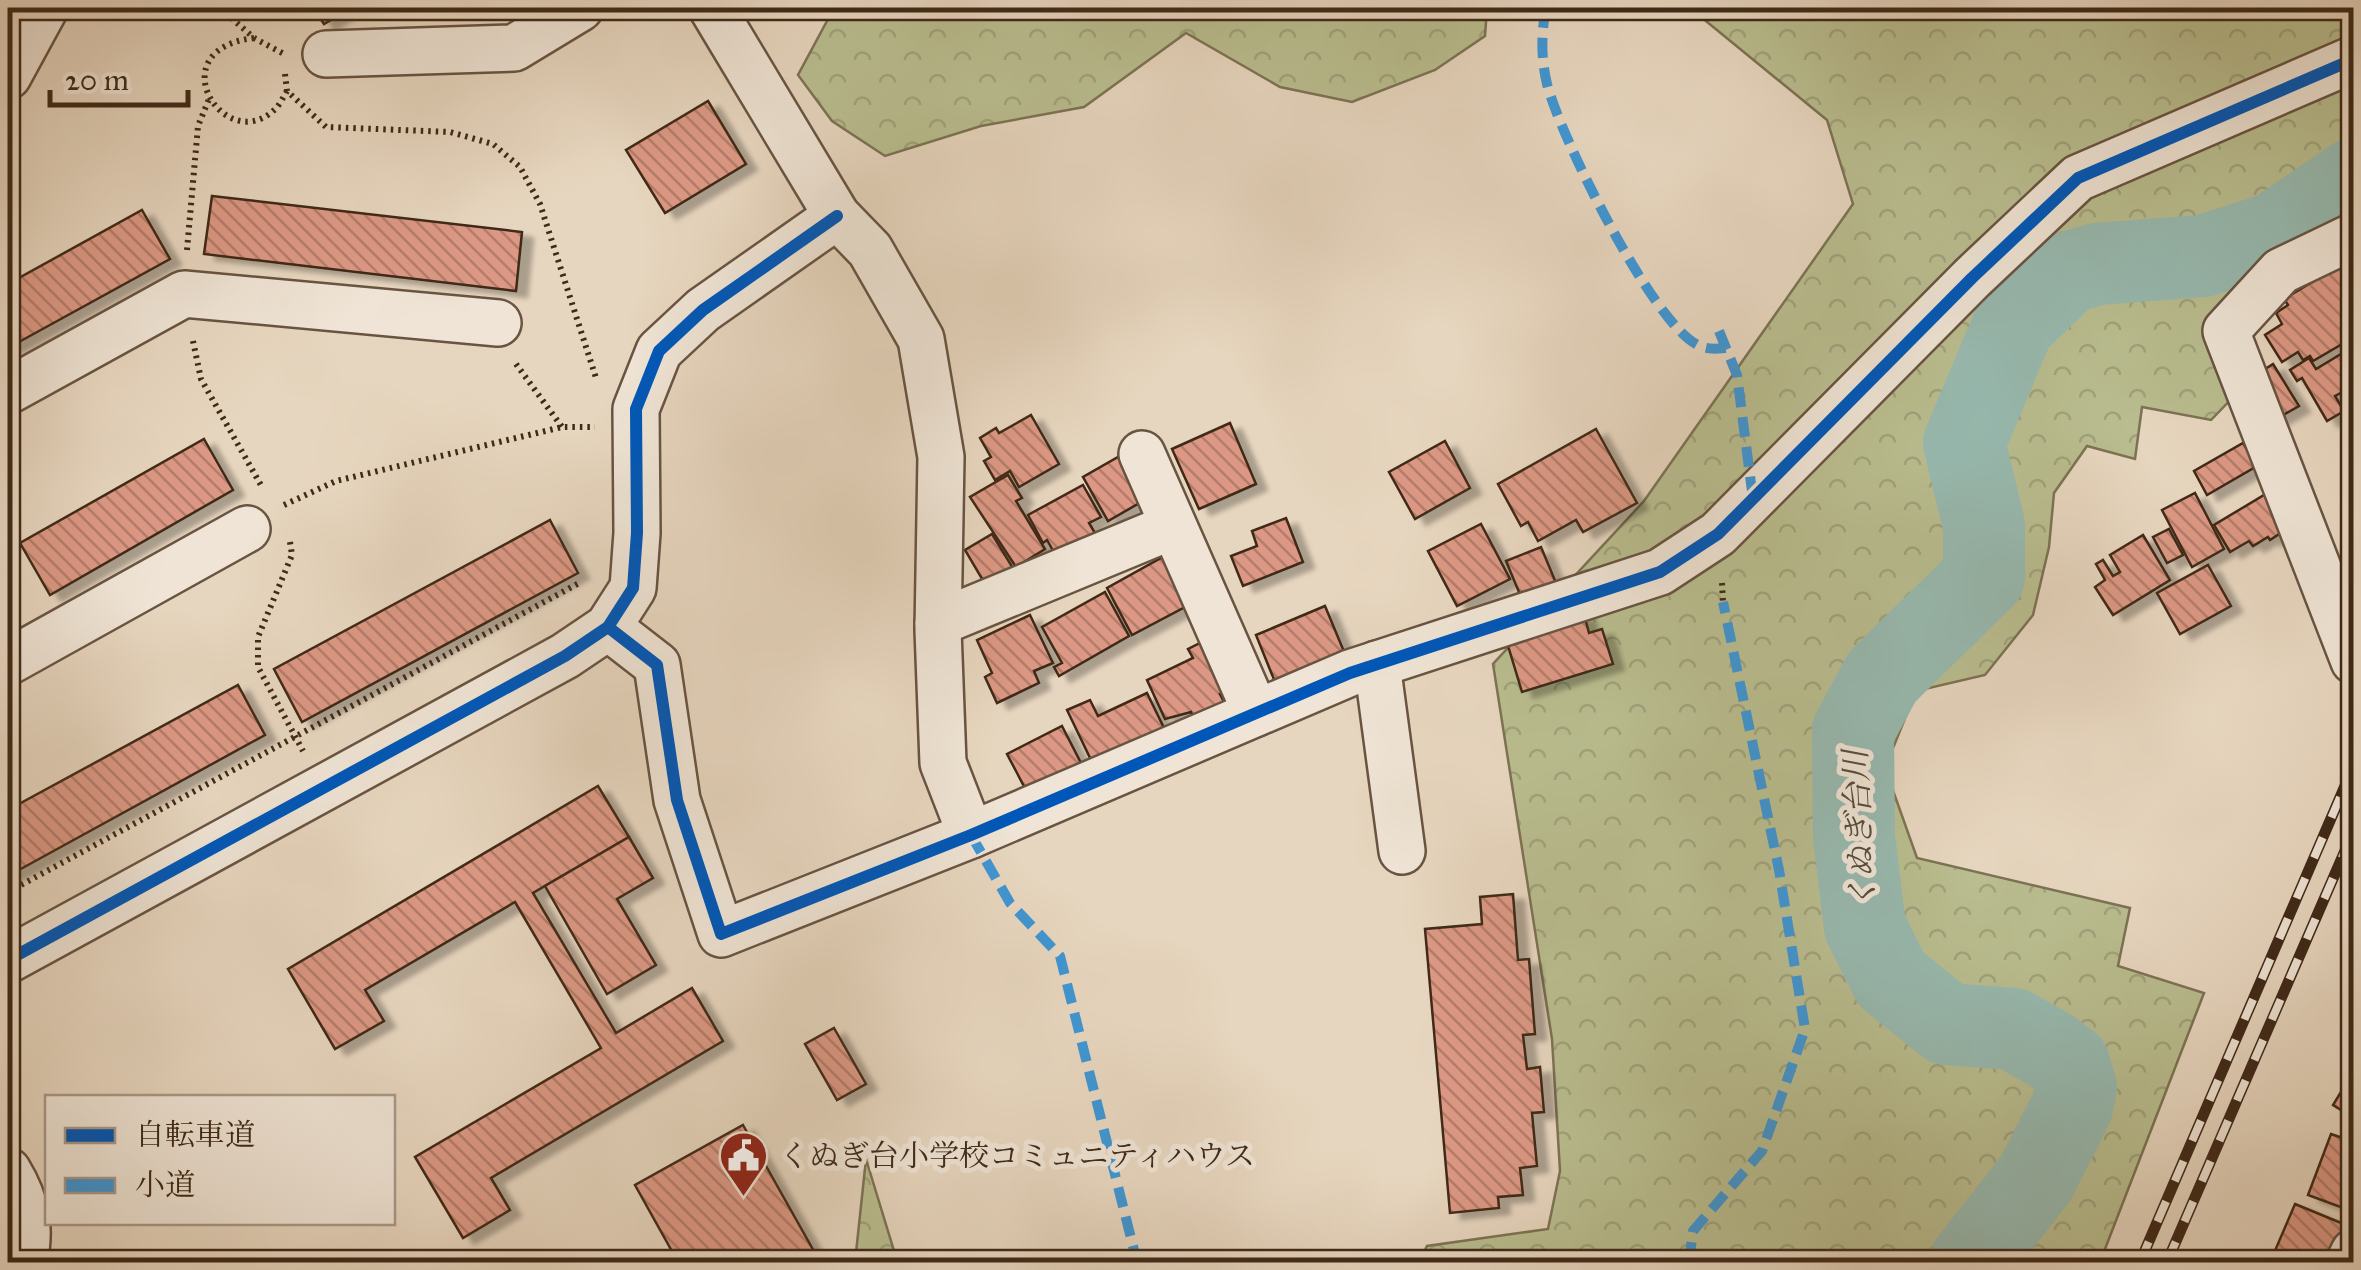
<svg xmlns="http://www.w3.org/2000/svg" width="2361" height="1270" font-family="'IM FELL Great Primer','Noto Serif JP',serif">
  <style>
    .forest { fill: url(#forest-crowns); stroke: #7c7354; stroke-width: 2.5 }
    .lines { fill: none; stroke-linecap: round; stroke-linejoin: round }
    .river { stroke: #97b9af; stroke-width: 82 }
    .building { fill: url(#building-back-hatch); stroke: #3f2918; stroke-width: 2.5; filter: url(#shadow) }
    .minor-casing { stroke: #695442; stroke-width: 50 }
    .path { stroke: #3f2918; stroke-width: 6; stroke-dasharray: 2.5 5; stroke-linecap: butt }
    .minor { stroke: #efe4d5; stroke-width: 45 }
    .rail-casing { stroke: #3f2918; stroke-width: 11 }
    .rail { stroke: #efe4d5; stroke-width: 8; stroke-dasharray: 22; stroke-linecap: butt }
    .quiet { stroke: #3f96d4; stroke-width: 10; stroke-dasharray: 20 10; stroke-linecap: butt }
    .cycleway-casing { stroke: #efe4d5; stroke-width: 19 }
    .cycleway { stroke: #0057b8; stroke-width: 12 }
    .labels { text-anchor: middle; stroke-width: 10; stroke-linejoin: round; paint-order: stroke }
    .poi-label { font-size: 30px; fill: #3f2918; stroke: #efe4d5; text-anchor: start }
    .water-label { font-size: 32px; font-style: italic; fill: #554d3e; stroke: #efe4d5 }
  </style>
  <defs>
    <pattern id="forest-crowns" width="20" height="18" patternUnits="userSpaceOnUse" patternTransform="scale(2.5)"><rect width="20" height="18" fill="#b9bd8f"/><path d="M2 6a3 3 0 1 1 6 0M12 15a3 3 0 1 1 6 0" fill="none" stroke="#a0a27b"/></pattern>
    <pattern id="building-back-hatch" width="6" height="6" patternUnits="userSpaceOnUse" patternTransform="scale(2.5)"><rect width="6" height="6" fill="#dc9884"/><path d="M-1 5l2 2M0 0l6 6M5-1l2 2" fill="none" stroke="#b47c6b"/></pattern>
    <filter id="shadow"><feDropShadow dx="11" dy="6" stdDeviation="2.5" flood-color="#0004"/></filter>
  </defs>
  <rect width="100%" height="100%" fill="#e7d6bf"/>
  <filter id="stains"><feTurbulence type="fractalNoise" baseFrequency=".002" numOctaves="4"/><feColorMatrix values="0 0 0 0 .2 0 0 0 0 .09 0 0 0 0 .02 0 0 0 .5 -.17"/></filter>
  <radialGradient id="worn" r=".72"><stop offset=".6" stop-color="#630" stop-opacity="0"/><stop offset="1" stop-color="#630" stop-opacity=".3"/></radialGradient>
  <!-- forest -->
  <g class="forest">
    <polygon points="834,8 1487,8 1485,36 1435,70 1352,102 1280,87 1186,33 1084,107 981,126 885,156 832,121 798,75"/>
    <polygon points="1690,8 2353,8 2353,198 2290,233 2211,314 2240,390 2211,420 2142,407 2135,459 2087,446 2054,493 2049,547 2033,615 1985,675 1916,691 1885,768 1917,858 2130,908 2118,966 2204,993 2100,1262 1419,1262 1427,1246 1548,1229 1560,1171 1552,1039 1493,664 1644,501 1853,204 1827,120"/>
    <polygon points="866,1159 895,1254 899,1262 855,1262"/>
    <polygon points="1062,1251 1124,1262 956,1262 997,1255"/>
  </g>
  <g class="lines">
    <!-- river -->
    <polyline class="river" points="1970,1262 2036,1178 2072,1107 2076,1087 2069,1064 2052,1051 2013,1029 1947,1024 1891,979 1865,927 1854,837 1853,731 1882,677 1984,577 1984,525 1964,443 2014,324 2067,273 2097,264 2203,256 2275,233 2354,179"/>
  </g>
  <!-- building -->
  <g class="building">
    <polygon points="313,8 351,8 324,24"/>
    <polygon points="708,101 746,164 665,213 626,150"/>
    <polygon points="212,196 522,232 516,291 204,254"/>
    <polygon points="142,210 170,259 8,348 8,284"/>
    <polygon points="2339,266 2354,290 2354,337 2313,361 2310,356 2303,360 2298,352 2282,362 2265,335 2282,324 2276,313 2288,305 2284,299"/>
    <polygon points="2346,351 2348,354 2354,351 2354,386 2335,396 2344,411 2327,421 2302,378 2297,381 2290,370 2309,358 2316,369"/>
    <polygon points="2273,364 2299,406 2276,419 2256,375"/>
    <polygon points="1031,415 1059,464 1019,487 1010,471 995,480 984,461 991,457 980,438 996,428 999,433"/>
    <polygon points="1230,423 1256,484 1199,509 1172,449"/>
    <polygon points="1596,429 1637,503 1583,532 1576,520 1538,541 1528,522 1521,526 1498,484"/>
    <polygon points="204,439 233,490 50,595 20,543"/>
    <polygon points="1445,441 1470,488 1415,519 1389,472"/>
    <polygon points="2243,443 2257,466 2207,495 2194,471"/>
    <polygon points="1132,449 1157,493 1108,521 1083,477"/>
    <polygon points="1008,475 1022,498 1016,501 1045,549 1016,567 970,497"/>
    <polygon points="1083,485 1101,517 1089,523 1095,533 1055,554 1047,540 1043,543 1028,515"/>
    <polygon points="2269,492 2290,527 2270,540 2268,537 2253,546 2249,541 2230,552 2214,525"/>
    <polygon points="2195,493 2224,549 2192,567 2162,510"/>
    <polygon points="1286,518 1303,562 1243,586 1231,556 1257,546 1252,531"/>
    <polygon points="550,520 578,573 302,722 274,669"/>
    <polygon points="1481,524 1510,579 1457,606 1428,551"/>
    <polygon points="2169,529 2183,555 2167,563 2153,537"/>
    <polygon points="992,534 1016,573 988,589 965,550"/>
    <polygon points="2143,535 2170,580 2113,615 2095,587 2105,580 2096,564 2103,560 2113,576 2120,572 2110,555"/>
    <polygon points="1541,547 1556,583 1521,597 1506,561"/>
    <polygon points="1170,553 1202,598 1132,635 1107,588"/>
    <polygon points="2208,565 2231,606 2180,634 2157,593"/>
    <polygon points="1105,592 1129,636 1059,676 1054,667 1062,663 1042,627"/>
    <polygon points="1325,606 1345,654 1275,682 1256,635"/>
    <polygon points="1584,614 1589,633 1602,629 1613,664 1522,692 1506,639"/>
    <polygon points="1030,615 1053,663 1034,671 1039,683 997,703 985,677 992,673 977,640"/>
    <polygon points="1214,636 1236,686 1220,694 1225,704 1194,719 1191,712 1165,719 1147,680 1193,658 1188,649"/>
    <polygon points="238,685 265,735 8,876 8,810"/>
    <polygon points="1147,693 1164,728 1092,762 1067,710 1090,700 1098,716"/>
    <polygon points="1062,726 1082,765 1027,792 1007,754"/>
    <polygon points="598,786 629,837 533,893 616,1033 692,988 723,1041 491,1178 510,1210 463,1238 415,1157 601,1048 515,902 365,990 384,1021 335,1049 288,969"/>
    <polygon points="629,837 653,878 617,899 656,965 607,994 545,886"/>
    <polygon points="1513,894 1518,960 1529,959 1535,1034 1523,1035 1527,1069 1540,1067 1544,1112 1532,1113 1537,1166 1520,1168 1523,1195 1498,1197 1499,1208 1450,1213 1425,929 1482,924 1480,897"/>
    <polygon points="834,1028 866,1084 837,1100 805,1044"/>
    <polygon points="2347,1082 2354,1086 2354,1118 2333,1105"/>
    <polygon points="743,1125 820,1262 678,1262 635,1185"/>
    <polygon points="2331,1134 2354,1142 2354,1212 2308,1195"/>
    <polygon points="2295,1204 2351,1227 2336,1262 2271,1260"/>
  </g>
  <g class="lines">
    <defs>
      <g id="minor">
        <polyline points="712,8 837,216 870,250 921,339 941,457 938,630 943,763 971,835"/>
        <polyline points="326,54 514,48 580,8"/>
        <polyline points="8,76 45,8"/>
        <polyline points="2354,236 2281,271 2226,331 2354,661"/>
        <polyline points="8,391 184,294 498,323"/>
        <polyline points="1142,454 1256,713"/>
        <polyline points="938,623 1173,526"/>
        <polyline points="608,627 657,665 677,800 721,934 971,835 1350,673 1660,572 1718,534 1972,278 2078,178 2354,59"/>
        <polyline points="8,662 247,529"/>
        <polyline points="1377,664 1402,851"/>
        <polyline points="8,960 565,656 608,627 633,588 637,533 636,409 659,351 703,310 837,216"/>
        <path d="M8,1171C27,1202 31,1227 24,1262"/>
        <polyline points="2349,1262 2354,1252"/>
      </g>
    </defs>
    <!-- minor casing -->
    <use href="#minor" class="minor-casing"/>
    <!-- path -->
    <g class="path">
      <polyline points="220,8 254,38 284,54"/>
      <path d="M254,38C158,49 223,155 273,111C279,107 283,97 287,91"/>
      <polyline points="285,74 287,91 326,127 450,132 493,144 520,167 540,204 597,381"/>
      <polyline points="187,250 198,126 209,99"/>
      <polyline points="193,341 201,379 262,487"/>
      <polyline points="516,364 562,427"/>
      <polyline points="284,505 336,481 562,427 595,427"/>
      <polyline points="290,542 292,555 258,637 258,667 303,751"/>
      <polyline points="1722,583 1723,602"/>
      <polyline points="8,892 581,582"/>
    </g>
    <!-- minor -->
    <use href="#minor" class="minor"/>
    <defs>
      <g id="rail">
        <polyline points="2140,1262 2354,765"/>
        <polyline points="2167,1262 2354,830"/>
      </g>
    </defs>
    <!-- rail casing -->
    <use href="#rail" class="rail-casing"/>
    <!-- rail -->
    <use href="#rail" class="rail"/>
    <!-- quiet -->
    <g class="quiet">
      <path d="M1546,8C1541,33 1541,59 1547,84C1560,136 1651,320 1696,344C1706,350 1715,349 1726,348"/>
      <polyline points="1719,331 1737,375 1753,499"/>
      <polyline points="971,835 1010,903 1060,956 1137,1262"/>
      <polyline points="1689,1262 1693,1231 1762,1151 1805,1029 1779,870 1723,602"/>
    </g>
    <defs>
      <g id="cycleway">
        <polyline points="608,627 657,665 677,800 721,934 971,835 1350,673 1660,572 1718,534 1972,278 2078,178 2354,59"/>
        <polyline points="8,960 565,656 608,627 633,588 637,533 636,409 659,351 703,310 837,216"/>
      </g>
    </defs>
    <!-- cycleway casing -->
    <use href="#cycleway" class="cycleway-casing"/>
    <!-- cycleway -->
    <use href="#cycleway" class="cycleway"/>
  </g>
  <!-- icons -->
  <defs>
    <symbol id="civic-pin" viewBox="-11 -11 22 30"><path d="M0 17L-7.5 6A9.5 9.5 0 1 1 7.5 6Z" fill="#8f2418" stroke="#efe4d5"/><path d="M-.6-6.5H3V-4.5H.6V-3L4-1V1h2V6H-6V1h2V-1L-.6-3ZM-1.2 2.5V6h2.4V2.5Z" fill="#fff"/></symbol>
  </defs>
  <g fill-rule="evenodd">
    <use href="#civic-pin" x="716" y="1128" width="55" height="75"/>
  </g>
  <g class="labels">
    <!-- poi labels -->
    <g class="poi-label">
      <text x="779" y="1166">くぬぎ台小学校コミュニティハウス</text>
    </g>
    <!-- water labels -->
    <g class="water-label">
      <text transform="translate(1859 830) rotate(-93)" y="11">くぬぎ台川</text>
    </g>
  </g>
  <!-- margin -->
  <rect width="2361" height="1270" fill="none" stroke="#e7d6bf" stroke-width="40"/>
  <rect x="10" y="10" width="2341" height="1250" fill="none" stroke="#3f2918" stroke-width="5"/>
  <rect x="20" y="20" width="2321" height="1230" fill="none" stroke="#3f2918" stroke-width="2.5"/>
  <!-- legend -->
  <rect x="45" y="1095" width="350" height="130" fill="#efe4d5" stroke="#a99989" stroke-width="2.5"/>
  <rect x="65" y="1128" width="50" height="15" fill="#0057b8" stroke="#a99989" stroke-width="2.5"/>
  <text x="135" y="1145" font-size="30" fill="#3f2918">自転車道</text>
  <rect x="65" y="1178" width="50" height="15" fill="#3f96d4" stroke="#a99989" stroke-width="2.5"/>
  <text x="135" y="1195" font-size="30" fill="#3f2918">小道</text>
  <!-- scale -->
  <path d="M50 90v15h138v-15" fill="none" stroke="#3f2918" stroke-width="5"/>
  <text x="65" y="90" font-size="30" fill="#3f2918" stroke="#efe4d5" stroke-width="8" paint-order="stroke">20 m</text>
  <rect width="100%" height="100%" filter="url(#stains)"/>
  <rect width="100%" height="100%" fill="url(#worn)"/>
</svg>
